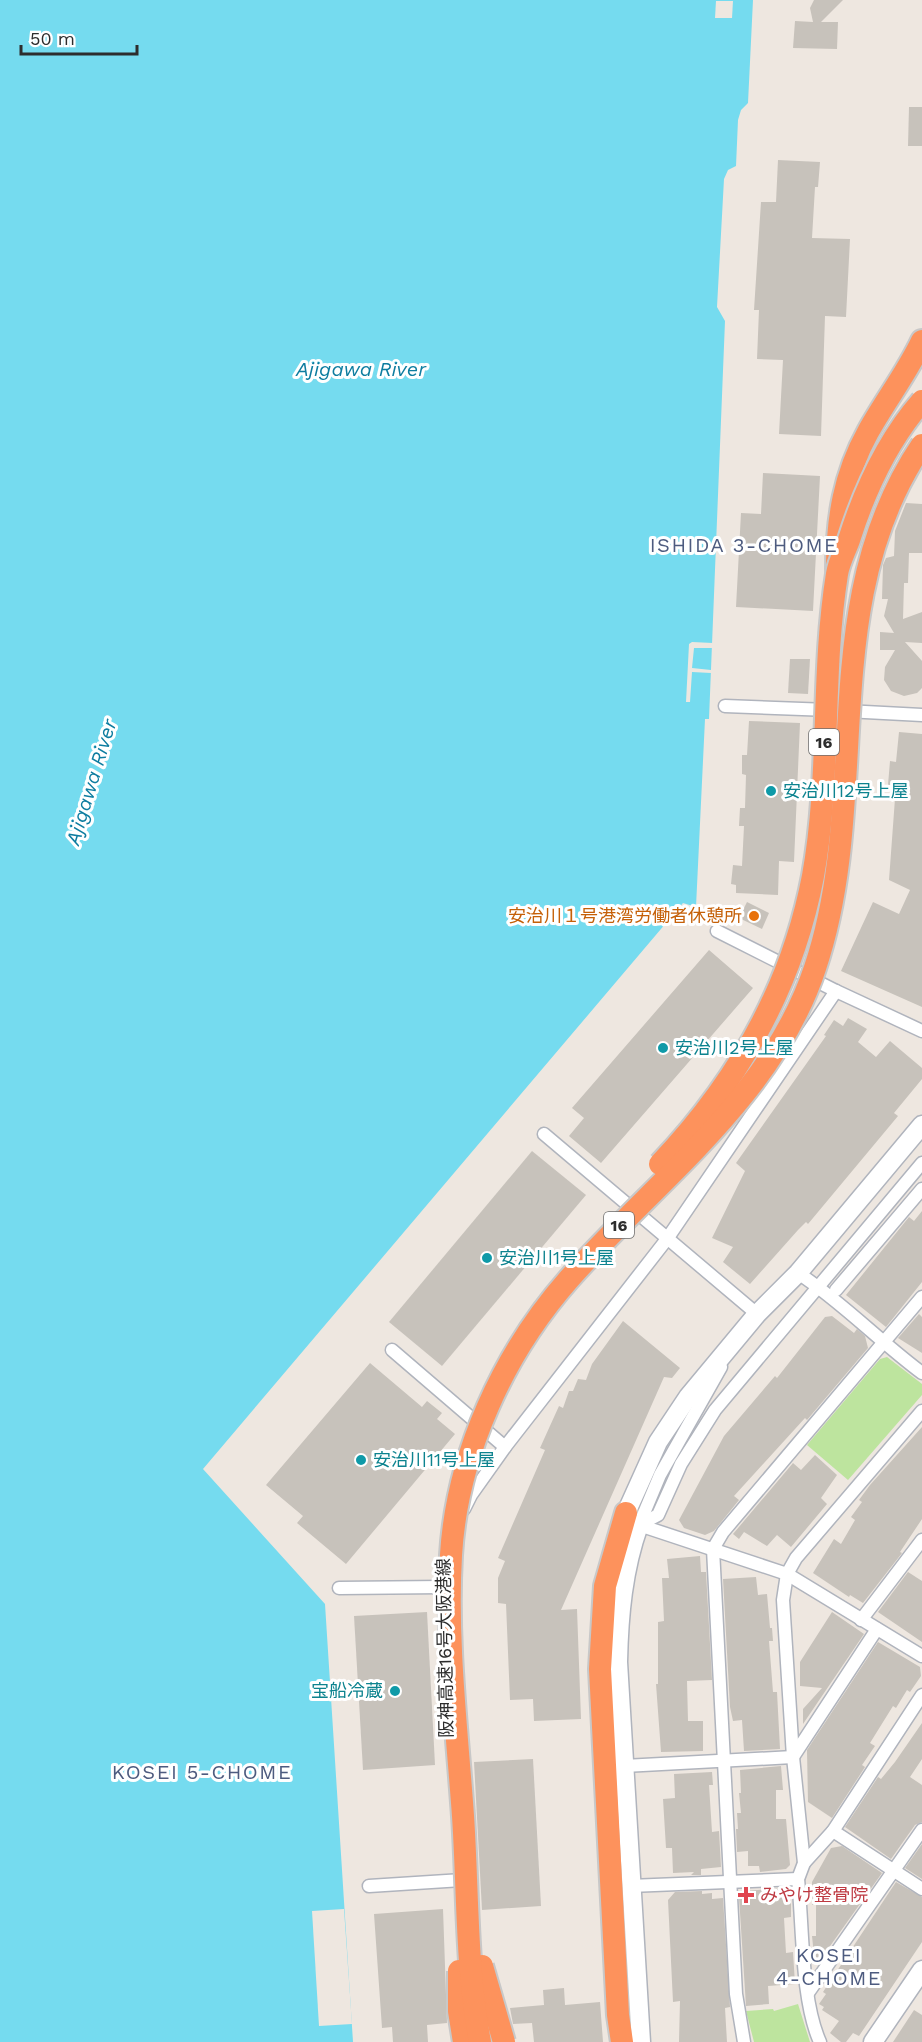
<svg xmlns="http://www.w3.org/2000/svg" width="922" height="2042" font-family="'Work Sans','Noto Sans JP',sans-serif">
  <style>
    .green { fill: #bde49e }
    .water { fill: #75dbef }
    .pier { fill: #eee7e0 }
    .building { fill: #c7c2bb }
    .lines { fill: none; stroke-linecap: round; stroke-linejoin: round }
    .street-casing { stroke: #b0b4bd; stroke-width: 15 }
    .secondary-casing { stroke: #b0b4bd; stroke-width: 21 }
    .highway-casing { stroke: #c8c8c8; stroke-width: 26 }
    .street { stroke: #fff; stroke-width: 12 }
    .secondary { stroke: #fff; stroke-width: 18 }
    .highway { stroke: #fd925c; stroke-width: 22 }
    .highway-bridge-casing { stroke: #c8c8c8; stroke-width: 26; stroke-linecap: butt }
    .highway-bridge { stroke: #fd925c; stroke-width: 22 }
    .culture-dot { fill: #0f9aa8; stroke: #fff; stroke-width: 2 }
    .food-dot { fill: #e8710a; stroke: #fff; stroke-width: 2 }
    .health-dot { fill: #e0444e; stroke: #fff; stroke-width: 2 }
    .labels { text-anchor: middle; stroke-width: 6; stroke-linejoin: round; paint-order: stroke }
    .shield { fill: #fff; stroke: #6c6c6c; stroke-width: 1.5 }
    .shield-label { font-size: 16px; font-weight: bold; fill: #2d2d2d }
    .culture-label { font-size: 18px; fill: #0d838f; stroke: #fff; text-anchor: start }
    .food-label { font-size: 18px; fill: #c56008; stroke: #fff; text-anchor: end }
    .street-label { font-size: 18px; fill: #2d2d2d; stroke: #fff }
    .health-label { font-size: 18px; fill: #be3a42; stroke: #fff; text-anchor: start }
    .water-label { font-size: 20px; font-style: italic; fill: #0e7da0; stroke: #fff }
    .neighbourhood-label { font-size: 20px; letter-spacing: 1.5px; fill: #4d5b7f; stroke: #fff }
  </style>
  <rect width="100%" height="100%" fill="#eee7e0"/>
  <!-- green -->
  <g class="green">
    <polygon points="887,1357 922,1384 922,1395 848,1480 807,1445 880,1359"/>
    <polygon points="798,2004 810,2042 754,2042 746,2011 773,2009 774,2011"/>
  </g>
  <!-- water -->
  <polygon class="water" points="0,0 753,0 748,103 741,110 738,120 736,166 728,170 724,179 717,307 725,321 709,719 705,719 696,907 683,903 203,1469 325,1604 353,2042 0,2042"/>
  <!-- pier -->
  <g class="pier">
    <polygon points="716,1 733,1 732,18 715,18"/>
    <polygon points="692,642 713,643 712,648 694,648 692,668 711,670 711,673 692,672 690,702 686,702 689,644"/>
    <polygon points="344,1909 352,2024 319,2026 312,1911"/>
  </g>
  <!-- building -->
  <g class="building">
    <polygon points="814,0 843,0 821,22 838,22 837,49 793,48 795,21 813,22 810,8"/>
    <polygon points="909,107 922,107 922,146 908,146"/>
    <polygon points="778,160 820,162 818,187 815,187 812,238 850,239 846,317 825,316 821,436 779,434 783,360 757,359 759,310 754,310 761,202 776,202"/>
    <polygon points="763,473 820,476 813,611 736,607 741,513 761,514"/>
    <polygon points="906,503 922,504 922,553 909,553 908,583 904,583 903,619 922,612 922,643 905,642 922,661 922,688 917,693 904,696 891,691 884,680 885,667 895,650 880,650 880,632 894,633 884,616 888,599 882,599 883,565 886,558 894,556 895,531"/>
    <polygon points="790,659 810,659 808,694 788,693"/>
    <polygon points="749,721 800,723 794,862 779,861 778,895 736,893 736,885 731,884 733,865 742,866 744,826 739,826 740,808 745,808 746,775 742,774 742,755 747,755"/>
    <polygon points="899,732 922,734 922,1007 841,971 873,902 899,914 910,890 889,880 896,785 888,785 890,761 896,762"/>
    <polygon points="747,902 769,913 762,929 739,918"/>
    <polygon points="709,950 753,988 601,1163 569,1136 584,1118 572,1108"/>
    <polygon points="848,1018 867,1029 858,1042 876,1057 890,1041 922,1068 922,1079 894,1113 898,1116 808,1224 806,1222 798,1230 750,1284 723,1262 733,1247 712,1238 745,1171 736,1163 826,1036 824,1035 834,1020 843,1026"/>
    <polygon points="532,1151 586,1195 442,1366 389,1322"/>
    <polygon points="922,1211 922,1282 886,1327 846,1295 909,1217 914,1221"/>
    <polygon points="919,1314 922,1317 922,1353 898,1338"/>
    <polygon points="832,1316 854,1333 857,1329 865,1336 868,1348 807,1420 805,1418 734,1496 739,1500 714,1531 705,1535 684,1528 679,1520 724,1436 775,1376 777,1378 825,1317"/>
    <polygon points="623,1321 680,1368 672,1378 664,1377 561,1610 577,1609 581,1719 534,1721 533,1699 510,1700 506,1604 498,1603 498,1578 505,1561 498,1558 545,1450 540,1448 559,1406 563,1408 569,1391 573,1391 578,1379 586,1380 592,1364"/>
    <polygon points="370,1363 422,1407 427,1401 442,1413 437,1419 455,1434 346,1564 297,1523 303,1516 266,1485"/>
    <polygon points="922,1427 922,1519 900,1552 902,1553 863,1603 850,1595 849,1597 813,1573 834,1539 841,1544 855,1520 851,1517 862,1502 859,1500 870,1485"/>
    <polygon points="815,1455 837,1475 821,1498 827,1504 791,1547 777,1535 767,1546 744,1532 739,1539 733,1534 793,1463 801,1470"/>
    <polygon points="700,1556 701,1572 706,1572 712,1680 687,1681 688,1721 703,1721 703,1751 661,1752 656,1684 658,1684 658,1622 664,1621 662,1578 669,1578 667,1559"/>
    <polygon points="908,1572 922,1581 922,1642 878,1612"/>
    <polygon points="756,1577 758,1595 767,1594 770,1628 772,1628 773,1641 769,1641 773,1692 777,1692 780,1749 744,1751 742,1720 733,1721 730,1707 723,1579"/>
    <polygon points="427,1612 435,1765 363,1770 354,1616"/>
    <polygon points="832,1612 864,1634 803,1724 803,1709 822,1688 800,1686 800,1662"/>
    <polygon points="878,1642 920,1667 921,1676 910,1692 907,1690 896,1708 893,1706 870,1743 875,1746 862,1765 865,1767 832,1818 808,1802 807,1750"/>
    <polygon points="922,1723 922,1759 910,1777 922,1785 922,1822 915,1825 891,1859 845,1827 878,1777 881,1779 895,1762"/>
    <polygon points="533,1759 541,1906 482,1910 474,1762"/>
    <polygon points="781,1766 783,1790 776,1790 776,1819 786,1819 790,1865 786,1869 760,1872 759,1866 748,1866 748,1851 737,1852 736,1829 738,1829 737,1813 741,1813 739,1793 741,1793 740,1770"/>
    <polygon points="712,1772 713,1785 709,1785 712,1832 719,1831 721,1867 701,1869 701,1875 691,1875 694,1872 673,1873 672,1848 666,1848 663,1799 675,1798 674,1774"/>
    <polygon points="922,1844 922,1879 905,1868"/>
    <polygon points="842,1846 882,1873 818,1963 814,1955 812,1936 816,1936 816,1905 812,1905 812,1882 831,1848"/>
    <polygon points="896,1882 922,1897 922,1942 859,2036 853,2033 846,2042 841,2042 830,2033 839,2021 822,2010 824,2007 819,2004 826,1994 823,1992"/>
    <polygon points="783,1888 791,1900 791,1917 784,1918 786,1953 793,1952 795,1984 768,1986 769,2004 746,2006 739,1897 745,1891"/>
    <polygon points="702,1891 702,1894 712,1893 712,1899 723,1898 730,2007 725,2008 727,2042 679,2042 680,2001 673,2002 668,1900 675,1892"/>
    <polygon points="443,1909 447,2023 427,2025 428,2042 393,2042 392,2027 382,2028 374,1914"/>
    <polygon points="564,1988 565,2005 600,2002 603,2042 534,2042 532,2023 513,2024 510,2008 544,2005 543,1990"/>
    <polygon points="914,2010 922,2015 922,2042 893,2042"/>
  </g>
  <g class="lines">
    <defs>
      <g id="street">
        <polyline points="725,706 829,710"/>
        <polyline points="846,711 922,715"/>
        <polyline points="717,931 836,991 922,1031"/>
        <polyline points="544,1134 757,1314"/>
        <path d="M798,1273C842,1302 879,1341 922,1373"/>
        <polyline points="836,1290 922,1189"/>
        <polyline points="392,1350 505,1447"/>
        <polyline points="464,1509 471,1495 505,1447 667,1239 836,991"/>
        <polyline points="639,1525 658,1515 681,1464 715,1410 922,1163"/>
        <polyline points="639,1525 787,1574 922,1656"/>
        <polyline points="639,1525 660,1475 721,1367"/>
        <polyline points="339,1588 443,1587"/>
        <polyline points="861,1620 922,1540"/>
        <polyline points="624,1766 793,1757 877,1629"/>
        <polyline points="833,1831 922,1889"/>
        <polyline points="804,1863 833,1831 922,1695"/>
        <polyline points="369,1886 462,1880"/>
        <polyline points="630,1886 798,1879"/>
        <polyline points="808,1993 922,1830"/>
        <polyline points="744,2042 736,1994 713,1549 723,1532 922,1297"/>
        <path d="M820,2042C801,2000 803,1927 798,1879L804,1863L793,1757L783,1600L787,1574L796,1558L922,1411"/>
      </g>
      <g id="secondary">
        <polyline points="626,1513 658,1442 688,1397 757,1314 798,1273 922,1125"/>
        <path d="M639,1525C623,1570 619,1615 618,1662L641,2042"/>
        <polyline points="873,2042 922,1970"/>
      </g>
      <g id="highway">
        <path d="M837,569C837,520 844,475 868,432C885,401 907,373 922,341"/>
        <polyline points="622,2042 618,2015 600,1669 605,1586 626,1513"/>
      </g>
    </defs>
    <!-- street casing -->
    <use href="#street" class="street-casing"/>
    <!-- secondary casing -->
    <use href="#secondary" class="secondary-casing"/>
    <!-- highway casing -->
    <use href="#highway" class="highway-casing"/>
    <!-- street -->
    <use href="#street" class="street"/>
    <!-- secondary -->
    <use href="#secondary" class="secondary"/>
    <!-- highway -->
    <use href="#highway" class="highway"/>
    <defs>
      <g id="highway-bridge">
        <path d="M660,1164C737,1083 792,987 813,876C831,777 821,674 837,574C839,562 845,551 849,540C865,489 887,441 922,401"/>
        <polyline points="482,1966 504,2042"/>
        <polyline points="459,1971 459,2011 464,2042"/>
        <path d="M480,2042C466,1968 468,1891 463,1816C457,1730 446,1642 451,1555C457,1455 503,1354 569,1279C656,1180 772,1098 815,968C873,795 814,604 922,445"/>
      </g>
    </defs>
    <!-- highway-bridge casing -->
    <use href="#highway-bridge" class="highway-bridge-casing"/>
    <!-- highway-bridge -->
    <use href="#highway-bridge" class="highway-bridge"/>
  </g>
  <!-- markers -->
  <g class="culture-dot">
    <circle cx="771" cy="791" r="6"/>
    <circle cx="663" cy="1048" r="6"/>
    <circle cx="487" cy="1258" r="6"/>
    <circle cx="361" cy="1460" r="6"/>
    <circle cx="395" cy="1691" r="6"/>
  </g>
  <circle class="food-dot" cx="754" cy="916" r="6"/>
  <path class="health-dot" d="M743 1886h6v6h6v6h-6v6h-6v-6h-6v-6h6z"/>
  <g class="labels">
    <!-- shield labels -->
    <g class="shield">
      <rect x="809" y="729" width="30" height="26" rx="4.5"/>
      <rect x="604" y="1212" width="30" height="26" rx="4.5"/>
    </g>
    <g class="shield-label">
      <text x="824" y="748">16</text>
      <text x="619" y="1231">16</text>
    </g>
    <!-- culture labels -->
    <g class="culture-label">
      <text x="783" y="797">安治川12号上屋</text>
      <text x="675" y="1054">安治川2号上屋</text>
      <text x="499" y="1264">安治川1号上屋</text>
      <text x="373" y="1466">安治川11号上屋</text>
      <text x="383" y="1697" text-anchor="end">宝船冷蔵</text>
    </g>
    <!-- food labels -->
    <g class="food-label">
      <text x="742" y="922">安治川１号港湾労働者休憩所</text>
    </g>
    <!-- street labels -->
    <g class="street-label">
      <text transform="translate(445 1648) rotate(-91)" y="6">阪神高速16号大阪港線</text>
    </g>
    <!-- health labels -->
    <g class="health-label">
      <text x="760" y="1901">みやけ整骨院</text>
    </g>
    <!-- water labels -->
    <g class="water-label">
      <text x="361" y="376">Ajigawa River</text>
      <text transform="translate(91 782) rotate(-73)" y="7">Ajigawa River</text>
    </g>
    <!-- neighbourhood labels -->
    <g class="neighbourhood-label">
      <text x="744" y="552">ISHIDA 3-CHOME</text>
      <text x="202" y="1779">KOSEI 5-CHOME</text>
      <text x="829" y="1962">KOSEI<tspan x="829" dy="23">4-CHOME</tspan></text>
    </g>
  </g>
  <!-- scale -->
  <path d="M21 45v9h116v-9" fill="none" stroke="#2d2d2d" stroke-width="3"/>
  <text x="30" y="45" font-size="18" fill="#2d2d2d" stroke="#ffffff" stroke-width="4.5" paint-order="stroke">50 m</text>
</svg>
